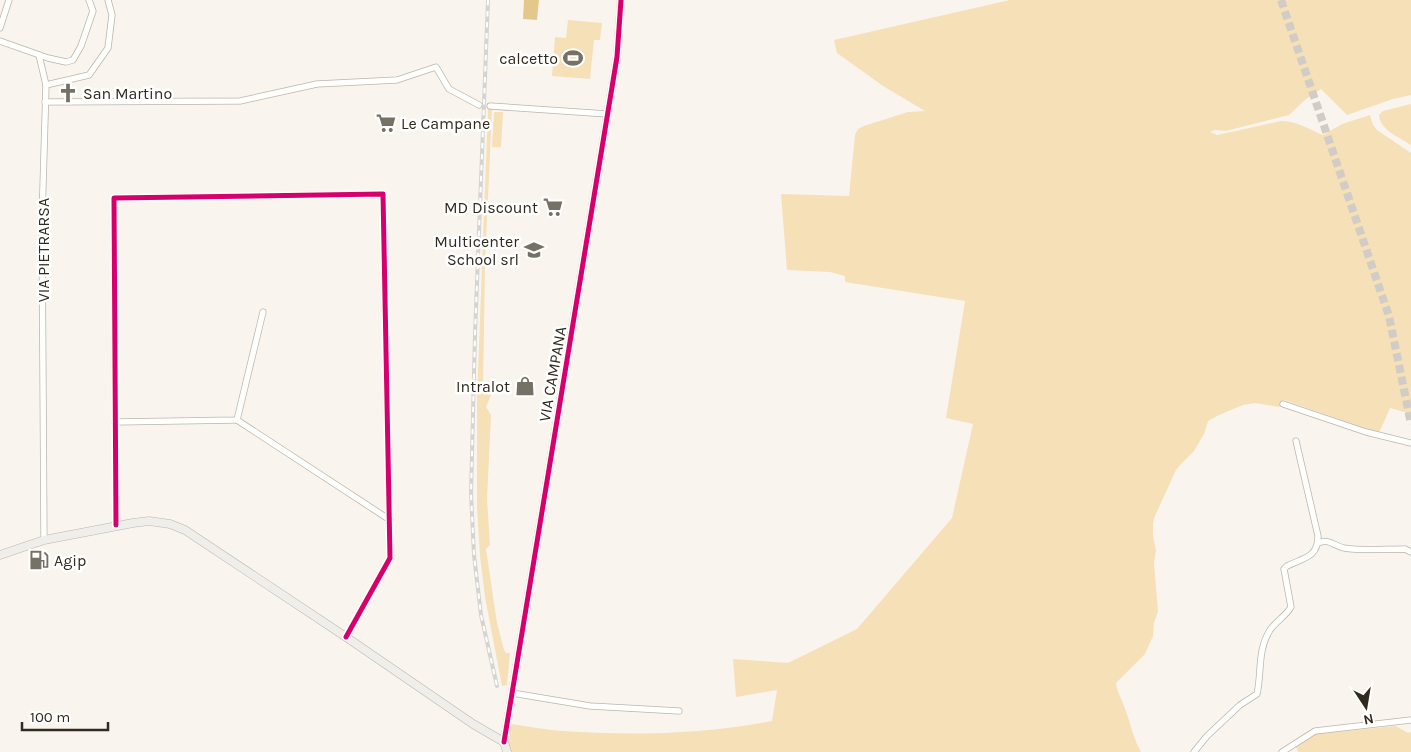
<svg xmlns="http://www.w3.org/2000/svg" width="1411" height="752" font-family="Karla,sans-serif">
  <style>
    .green { fill: #f5e0b8 }
    .water { fill: #e3c78b }
    .lines { fill: none; stroke-linecap: round; stroke-linejoin: round }
    .secondary-tunnel { stroke: #d1ccc5; stroke-width: 8; stroke-dasharray: 8 4; stroke-linecap: butt }
    .minor-casing { stroke: #bab6ae; stroke-width: 7 }
    .tertiary-casing { stroke: #bab6ae; stroke-width: 8 }
    .secondary-casing { stroke: #bab6ae; stroke-width: 9 }
    .minor { stroke: #fefefc; stroke-width: 5.5 }
    .tertiary { stroke: #fefefc; stroke-width: 7 }
    .secondary { stroke: #f0eeea; stroke-width: 8 }
    .rail-casing { stroke: #d5d4d1; stroke-width: 4 }
    .rail { stroke: #fff; stroke-width: 2; stroke-dasharray: 5.5; stroke-linecap: butt }
    .cycleway-casing { stroke: #fff; stroke-width: 8 }
    .cycleway { stroke: #d6006c; stroke-width: 5 }
    .labels { text-anchor: middle; stroke-width: 5; stroke-linejoin: round; paint-order: stroke }
    .poi-label { font-size: 16px; fill: #302a1f; stroke: #fff; text-anchor: end }
    .street-label { font-size: 16px; fill: #302a1f; stroke: #fff }
  </style>
  <rect width="100%" height="100%" fill="#f9f5ee"/>
  <!-- green -->
  <g class="green">
    <path d="M1010,0H1411V95L1393,99L1347,115L1321,89L1306,99L1289,115L1226,131L1215,130L1210,132L1217,135L1281,121C1296,121 1309,129 1323,135L1342,124L1370,115L1373,125L1377,130L1411,153V414L1390,408L1379,433L1284,400L1279,407L1255,403L1243,405L1219,415L1208,421L1204,434L1194,451L1180,465L1176,470L1155,516L1153,523V536L1156,550L1154,563L1158,611L1154,623L1153,636L1145,654L1116,683C1117,692 1121,697 1124,706C1130,721 1133,738 1141,752H508L507,742L510,724C527,726 545,730 563,731C632,736 703,734 772,721L777,690L736,697L733,659L788,663L857,629L952,518L973,424L946,418L965,301L845,282V276L830,272L787,270L781,194L849,196L855,135L858,129L864,126L908,112L925,111L883,86L837,53L834,40Z"/>
    <polygon points="568,20 602,23 600,40 594,40 590,79 552,76 555,37 566,38"/>
    <path d="M1411,104V145C1399,137 1380,130 1379,115L1383,111Z"/>
    <path d="M488,109H492L485,264L483,389L492,391C491,397 488,401 486,407L491,415L487,499L490,545L486,549L497,623L504,650L506,653H510L507,685L502,686L485,597L480,556L477,508V397Z"/>
    <polygon points="494,112 503,112 501,147 492,147"/>
    <polygon points="1396,726 1408,733 1411,732 1411,752 1298,752 1296,747 1316,734"/>
  </g>
  <!-- water -->
  <polygon class="water" points="524,0 539,0 537,20 523,19"/>
  <g class="lines">
    <!-- secondary-tunnel -->
    <polyline class="secondary-tunnel" points="1281,0 1389,316 1411,424"/>
    <defs>
      <g id="minor">
        <polyline points="0,28 9,0"/>
        <polyline points="0,41 48,58 66,62 73,60 81,46 93,11 89,0"/>
        <polyline points="39,55 46,85"/>
        <polyline points="45,102 240,101 317,84 397,80 436,67 449,89 479,105"/>
        <polyline points="490,106 607,114"/>
        <polyline points="1283,404 1366,432 1411,443"/>
        <polyline points="237,420 390,520"/>
        <polyline points="115,422 237,420 263,312"/>
        <polyline points="116,525 114,198 383,194 390,558 346,637"/>
        <polyline points="44,540 42,220 46,85 89,75 108,48 112,15 108,0"/>
        <path d="M1318,543C1329,538 1334,546 1344,548C1363,551 1385,549 1405,549L1411,552"/>
        <polyline points="512,693 590,706 679,711"/>
        <path d="M1194,752L1207,736L1240,705L1257,694C1262,672 1257,651 1270,630C1276,621 1286,616 1291,607L1284,569L1287,566C1303,558 1318,558 1318,536L1296,441"/>
        <polyline points="1282,752 1315,731 1411,720"/>
      </g>
      <polyline id="tertiary" points="504,742 617,57 621,0"/>
      <polyline id="secondary" points="0,555 44,540 133,523 149,521 170,524 185,530 346,637 473,724 504,742 507,752"/>
    </defs>
    <!-- minor casing -->
    <use href="#minor" class="minor-casing"/>
    <!-- tertiary casing -->
    <use href="#tertiary" class="tertiary-casing"/>
    <!-- secondary casing -->
    <use href="#secondary" class="secondary-casing"/>
    <!-- minor -->
    <use href="#minor" class="minor"/>
    <!-- tertiary -->
    <use href="#tertiary" class="tertiary"/>
    <!-- secondary -->
    <use href="#secondary" class="secondary"/>
    <defs>
      <polyline id="rail" points="488,0 475,334 471,494 474,555 481,615 497,686"/>
    </defs>
    <!-- rail casing -->
    <use href="#rail" class="rail-casing"/>
    <!-- rail -->
    <use href="#rail" class="rail"/>
    <defs>
      <g id="cycleway">
        <polyline points="116,525 114,198 383,194 390,558 346,637"/>
        <polyline points="504,742 617,57 621,0"/>
      </g>
    </defs>
    <!-- cycleway casing -->
    <use href="#cycleway" class="cycleway-casing"/>
    <!-- cycleway -->
    <use href="#cycleway" class="cycleway"/>
  </g>
  <!-- icons -->
  <defs>
    <symbol id="stadium-bare" viewBox="-9 -9 18 18"><path d="M0-5a6.5 5 0 1 0 0 10a6.5 5 0 1 0 0-10ZM-3.5-1.8h7v3.6h-7Z" fill="#767167" stroke="#fff" stroke-width="2.5" paint-order="stroke"/></symbol>
    <symbol id="church-bare" viewBox="-9 -9 18 18"><path d="M-1.2-6h2.4v3.5h3.3v2.4h-3.3V6h-2.4V-.1h-3.3v-2.4h3.3Z" fill="#767167" stroke="#fff" stroke-width="2.5" paint-order="stroke"/></symbol>
    <symbol id="supermarket-bare" viewBox="-9 -9 18 18"><path d="M-6-5.5h2.5l.6 2H6L4.5 2H-2.5L-4.4-4H-6ZM-1.5 3.2a1.3 1.3 0 1 0 .1 0ZM3 3.2a1.3 1.3 0 1 0 .1 0Z" fill="#767167" stroke="#fff" stroke-width="2.5" paint-order="stroke"/></symbol>
    <symbol id="school-bare" viewBox="-9 -9 18 18"><path d="M0-5L7-2L0 1L-7-2ZM-4 1L0 2.5L4 1V4Q0 6-4 4Z" fill="#767167" stroke="#fff" stroke-width="2.5" paint-order="stroke"/></symbol>
    <symbol id="shop-bare" viewBox="-9 -9 18 18"><path d="M-5-2.5h2.3a2.7 3.5 0 0 1 5.4 0H5L5.5 6h-11ZM-1.5-2.5h3a1.5 2.3 0 0 0-3 0Z" fill="#767167" stroke="#fff" stroke-width="2.5" paint-order="stroke"/></symbol>
    <symbol id="fuel-bare" viewBox="-9 -9 18 18"><path d="M-5.5-6h7V0h2V4h1.3V-2.5L3-4.5l.8-.8L6-3V5H2.5V1h-1V6h-7ZM-4.2-4.7v3.2H.2V-4.7Z" fill="#767167" stroke="#fff" stroke-width="2.5" paint-order="stroke"/></symbol>
  </defs>
  <g fill-rule="evenodd">
    <use href="#stadium-bare" x="559" y="44" width="28" height="28"/>
    <use href="#church-bare" x="54" y="79" width="28" height="28"/>
    <use href="#supermarket-bare" x="372" y="109" width="28" height="28"/>
    <use href="#supermarket-bare" x="539" y="193" width="28" height="28"/>
    <use href="#school-bare" x="520" y="236" width="28" height="28"/>
    <use href="#shop-bare" x="511" y="372" width="28" height="28"/>
    <use href="#fuel-bare" x="25" y="546" width="28" height="28"/>
  </g>
  <g class="labels">
    <!-- poi labels -->
    <g class="poi-label">
      <text x="558" y="64">calcetto</text>
      <text x="83" y="99" text-anchor="start">San Martino</text>
      <text x="401" y="129" text-anchor="start">Le Campane</text>
      <text x="538" y="213">MD Discount</text>
      <text x="519" y="247">Multicenter<tspan x="519" dy="18">School srl</tspan></text>
      <text x="510" y="392">Intralot</text>
      <text x="54" y="566" text-anchor="start">Agip</text>
    </g>
    <!-- street labels -->
    <g class="street-label">
      <text transform="translate(43 250) rotate(-90)" y="6">VIA PIETRARSA</text>
      <text transform="translate(552 374) rotate(-80)" y="6">VIA CAMPANA</text>
    </g>
  </g>
  <!-- north arrow -->
  <g transform="translate(1366 707) rotate(168)" stroke="#ffffff" stroke-width="4" paint-order="stroke">
  <path d="M0-4L9 19L0 12L-9 19Z" fill="#302a1f"/>
  <text y="-8" font-size="14" font-weight="bold" text-anchor="middle" fill="#302a1f">N</text>
  </g>
  <!-- scale -->
  <path d="M22 722v8h86v-8" fill="none" stroke="#302a1f" stroke-width="2.5"/>
  <text x="30" y="722" font-size="15" fill="#302a1f" stroke="#ffffff" stroke-width="4" paint-order="stroke">100 m</text>
</svg>
